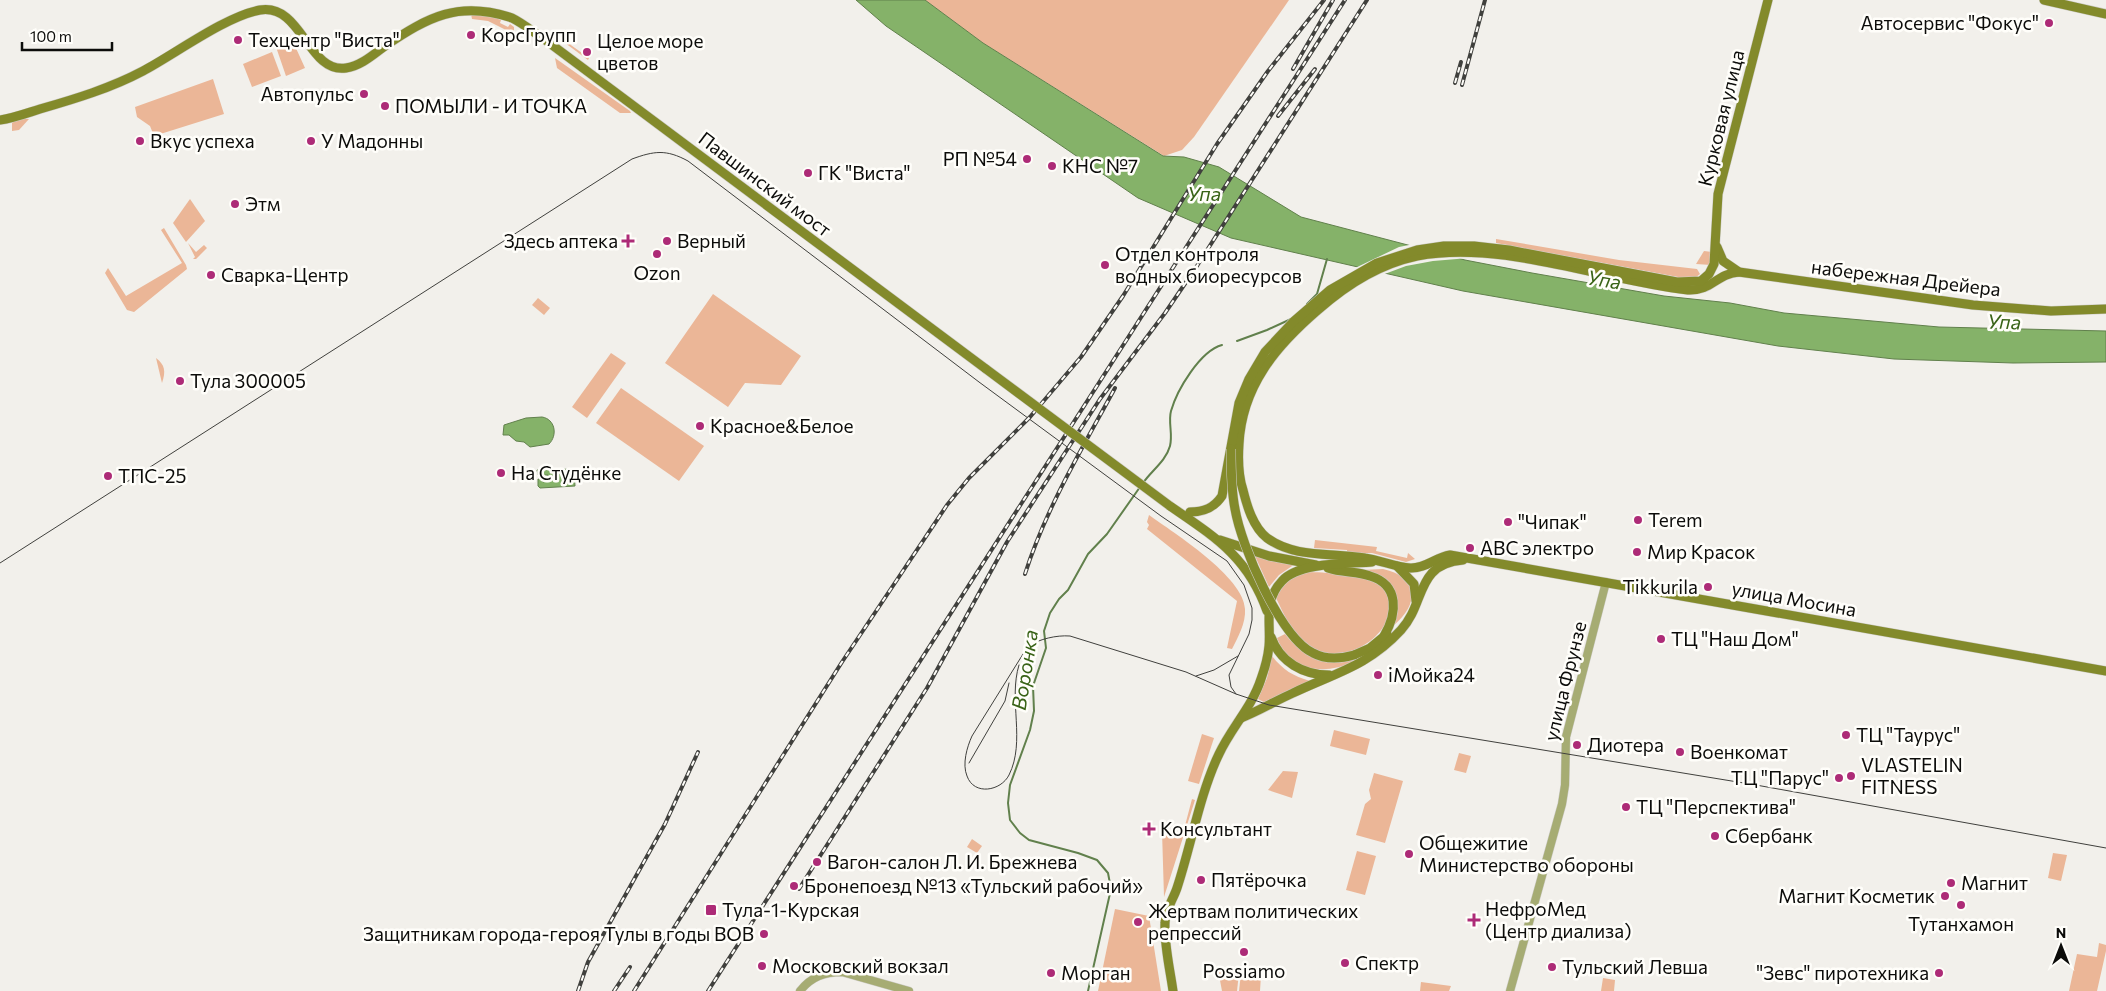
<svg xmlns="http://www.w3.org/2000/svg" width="2106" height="991" font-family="Commissioner,sans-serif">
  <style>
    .green { fill: #ebb697 }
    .water { fill: #85b269; stroke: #61804c }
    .pier { fill: #f2f0eb }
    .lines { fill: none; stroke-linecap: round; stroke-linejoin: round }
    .stream { stroke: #61804c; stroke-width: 2 }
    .tertiary-casing { stroke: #cdccc7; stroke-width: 9 }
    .secondary-casing { stroke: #cdccc7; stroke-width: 10 }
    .tertiary { stroke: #a6ac73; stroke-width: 8 }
    .secondary { stroke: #838a2b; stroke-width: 9 }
    .tram { stroke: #40403d; stroke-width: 1 }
    .rail-casing { stroke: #40403d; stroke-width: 4 }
    .rail { stroke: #fffefa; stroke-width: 2; stroke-dasharray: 5.5; stroke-linecap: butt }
    .secondary-bridge-casing { stroke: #cdccc7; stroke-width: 10; stroke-linecap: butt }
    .secondary-bridge { stroke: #838a2b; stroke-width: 9 }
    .poi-dot { fill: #ad2b77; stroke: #fffefa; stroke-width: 2 }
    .labels { text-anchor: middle; stroke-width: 5; stroke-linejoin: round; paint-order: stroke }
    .poi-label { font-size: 19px; fill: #0c0c0a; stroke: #fffefa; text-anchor: start }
    .street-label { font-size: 19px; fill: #0c0c0a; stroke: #fffefa }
    .water-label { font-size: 20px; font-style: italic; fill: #396317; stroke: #fffefa }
  </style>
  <rect width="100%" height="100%" fill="#f2f0eb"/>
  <!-- green -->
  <g class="green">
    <polygon points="925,0 1289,0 1194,137 1182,150 1164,156 983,43"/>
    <polygon points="471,14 490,16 501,20 500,23 508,27 510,24 514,27 514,31 512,33 488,21 472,19"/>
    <polygon points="554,33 589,58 588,60 553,34"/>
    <polygon points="290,35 305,68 286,76 276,47"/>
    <polygon points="272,52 281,76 252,87 243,64"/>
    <polygon points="555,58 630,111 631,113 620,113 557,68"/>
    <polygon points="213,79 224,114 154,136 150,126 137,117 135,107"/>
    <polygon points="16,119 29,119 19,130 12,131 12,123"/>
    <polygon points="190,199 205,221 186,242 173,223"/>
    <polygon points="164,228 186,265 187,269 134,312 127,310 105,273 108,268 126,296 182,263 161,230"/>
    <polygon points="1496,239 1619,260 1697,269 1700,274 1695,278 1678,277 1496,243"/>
    <polygon points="188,243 196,252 204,245 207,248 196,259 193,259 195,257"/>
    <polygon points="1704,251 1712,252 1711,265 1696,264"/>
    <polygon points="713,294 801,356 781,385 745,383 728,407 665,363"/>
    <polygon points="538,298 550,308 544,315 532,305"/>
    <polygon points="611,353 626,363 587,418 572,407"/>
    <path d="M156,358C165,365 166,371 162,383Z"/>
    <polygon points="621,388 704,446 679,481 596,423"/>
    <path d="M1149,515C1174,533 1244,577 1245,609C1246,623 1238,637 1232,649L1227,648L1237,601L1147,529L1149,525L1147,522Z"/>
    <polygon points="1315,540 1377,547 1376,551 1407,558 1408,553 1415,559 1406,562 1372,553 1347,553 1347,550 1314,548"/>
    <polygon points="1255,556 1295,564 1279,575 1269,587"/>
    <path d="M1383,569C1419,577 1420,604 1393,626L1398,607L1395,596L1361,570Z"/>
    <path d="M1308,572C1320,572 1366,575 1375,581C1422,609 1352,681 1304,643C1291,632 1284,614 1276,598C1284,583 1291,577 1308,572Z"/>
    <path d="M1285,634C1303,656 1324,668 1353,660L1354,662C1324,675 1290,672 1277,638Z"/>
    <path d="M1272,656C1283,670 1293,676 1310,681L1264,702L1258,699L1267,678Z"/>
    <polygon points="1334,730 1370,739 1366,755 1330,746"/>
    <polygon points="1202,734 1214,738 1199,784 1188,781"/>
    <polygon points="1459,753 1471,756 1466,773 1454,770"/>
    <polygon points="1283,771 1298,772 1292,798 1268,790"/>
    <polygon points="1374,773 1403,781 1385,843 1356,835 1365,804 1371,799 1369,790"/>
    <polygon points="1192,799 1195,800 1164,897 1162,831 1182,837"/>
    <polygon points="972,839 982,846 977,853 967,847"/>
    <polygon points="1357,851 1376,856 1365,895 1346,890"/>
    <polygon points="2053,853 2067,855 2061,881 2048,878"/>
    <polygon points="1115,909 1149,916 1161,991 1098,991"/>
    <polygon points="2099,943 2106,945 2106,951 2097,991 2069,991 2077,954 2097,957"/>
    <polygon points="1218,970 1239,973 1237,991 1222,991"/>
    <polygon points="1241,973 1261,975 1260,991 1239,991"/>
    <polygon points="1603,978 1615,980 1614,991 1601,991"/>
    <polygon points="1421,982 1451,986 1449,991 1420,991"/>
  </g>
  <!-- water -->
  <g class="water">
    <polygon points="856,0 925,0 983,43 1163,156 1184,157 1219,167 1301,217 1465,260 1532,273 1664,296 1730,303 1784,313 1939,327 2106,331 2106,362 2013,363 1894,359 1778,346 1463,291 1231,238 1138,198 886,26"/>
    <path d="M542,417C555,419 558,435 549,444L530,447L524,442L516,441L509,435H503L504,425L526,418Z"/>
    <polygon points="574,469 575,486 540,488 538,486 538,479 542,479 543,482 548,481 548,475 538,475 537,470"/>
  </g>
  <!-- pier -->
  <polygon class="pier" points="1414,244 1469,258 1433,261 1406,266 1382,275 1353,269 1399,247"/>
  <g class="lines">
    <!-- stream -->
    <g class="stream">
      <polyline points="1307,304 1317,294 1327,259"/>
      <polyline points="1237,341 1267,330 1291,319"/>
      <path d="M1143,483C1151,471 1166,461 1170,446C1173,434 1168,422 1171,411C1177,390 1200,351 1222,345"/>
      <polyline points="1088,991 1111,889 1108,873 1097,860 1078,853 1029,840 1020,833 1010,820 1008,803 1010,785 1030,730 1034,711 1033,686 1046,648 1044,631 1050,613 1059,599 1068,590 1088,554 1107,534 1140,487"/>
    </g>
    <defs>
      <g id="tertiary">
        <path d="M800,991C811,977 824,972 842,972L909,991"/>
        <polyline points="1510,991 1562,804 1565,785 1566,737 1606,582"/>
      </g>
      <g id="secondary">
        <polyline points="2044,0 2106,14"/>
        <path d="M0,120C14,118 27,113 40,109C75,99 111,88 143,71C175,54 226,16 260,10C302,3 308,74 346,68C361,66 374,54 385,46C428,17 459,0 512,18C524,24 533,32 544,39L986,369"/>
        <polyline points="1717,247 1723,261 1739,272 1973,305 2051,311 2106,309"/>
        <path d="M1739,272C1716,274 1712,291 1688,290C1601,280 1504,240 1417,256C1379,264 1346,285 1318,310C1276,346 1242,386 1239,444C1238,459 1238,475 1243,490C1247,506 1253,527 1267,538C1296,559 1332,552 1365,558C1380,560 1395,567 1410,568C1425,569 1436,557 1450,555L2106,671"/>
        <path d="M1170,506C1215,537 1248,557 1267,611"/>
        <path d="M1190,512C1204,512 1214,508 1222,496L1239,403L1249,379L1265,352L1293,322L1330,290L1377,263L1417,250L1444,246H1474L1509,250L1677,282L1701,281L1709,274L1714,264L1718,194L1768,0"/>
        <polyline points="1220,540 1269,556 1316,565"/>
        <polyline points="1397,566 1414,584 1416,601"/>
        <path d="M1328,568C1342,573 1357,571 1370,576C1400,585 1397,614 1384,636"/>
        <path d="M1271,637C1280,662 1303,675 1329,675"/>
        <polyline points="1354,655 1370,648 1387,634"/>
        <path d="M1241,718C1259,711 1275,701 1293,693C1335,673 1368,666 1401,630C1426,603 1415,564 1463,560"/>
        <path d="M1173,991C1170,969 1164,945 1165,923C1165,910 1173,900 1177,888C1191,846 1200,793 1219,754C1231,728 1252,707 1261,679C1265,668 1268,657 1269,646C1271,622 1263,601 1282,581C1299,562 1347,564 1372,562"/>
      </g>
    </defs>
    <!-- tertiary casing -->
    <use href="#tertiary" class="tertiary-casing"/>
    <!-- secondary casing -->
    <use href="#secondary" class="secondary-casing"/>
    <!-- tertiary -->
    <use href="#tertiary" class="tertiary"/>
    <!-- secondary -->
    <use href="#secondary" class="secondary"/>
    <!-- tram -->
    <g class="tram">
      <path d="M0,563L632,159C654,151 666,149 688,161L979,382L1161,516L1227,561L1244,585L1252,608V620L1249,634L1229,675L1231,687L1236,694"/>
      <path d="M1019,665C1008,700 1026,741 1009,775C1001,791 974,796 967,776C962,764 967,747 972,736L1028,646C1040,639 1056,635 1070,636L1186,672L1236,694L1269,705L1756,785L2106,848"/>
      <polyline points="1196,676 1214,670 1238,656"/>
      <polyline points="969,763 1005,701 1009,683"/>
    </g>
    <defs>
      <g id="rail">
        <polyline points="1293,69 1333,0"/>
        <polyline points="1455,83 1461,62"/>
        <polyline points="1462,85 1485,0"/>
        <polyline points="1278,116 1315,69"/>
        <path d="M1025,574C1046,508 1082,449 1115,388"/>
        <polyline points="799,889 927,688 1007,542 1100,399 1165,313 1195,269 1367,0"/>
        <polyline points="578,991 588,962 665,824 698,752"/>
        <polyline points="614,991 630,967"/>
        <polyline points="634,991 842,662 947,505 969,478 1030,417 1081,357 1123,296 1217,144 1268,71 1324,0"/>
        <polyline points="708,991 1345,0"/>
      </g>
    </defs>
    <!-- rail casing -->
    <use href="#rail" class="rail-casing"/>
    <!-- rail -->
    <use href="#rail" class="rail"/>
    <defs>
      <g id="secondary-bridge">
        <polyline points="986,369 1170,506"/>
        <path d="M1231,449C1231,469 1231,489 1235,509C1241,545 1280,637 1313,653C1326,660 1340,659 1354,655"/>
      </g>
    </defs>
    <!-- secondary-bridge casing -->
    <use href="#secondary-bridge" class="secondary-bridge-casing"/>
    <!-- secondary-bridge -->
    <use href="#secondary-bridge" class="secondary-bridge"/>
  </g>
  <!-- markers -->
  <g class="poi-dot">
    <circle cx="2049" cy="23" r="5"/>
    <circle cx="471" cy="35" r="5"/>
    <circle cx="238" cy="40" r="5"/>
    <circle cx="587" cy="52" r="5"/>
    <circle cx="364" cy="94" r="5"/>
    <circle cx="385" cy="106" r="5"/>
    <circle cx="140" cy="141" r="5"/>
    <circle cx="311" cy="141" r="5"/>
    <circle cx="1027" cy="159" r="5"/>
    <circle cx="1052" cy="166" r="5"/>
    <circle cx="808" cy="173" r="5"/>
    <circle cx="235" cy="204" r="5"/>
    <path d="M625.5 233.5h5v5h5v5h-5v5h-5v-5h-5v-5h5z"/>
    <circle cx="667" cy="241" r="5"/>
    <circle cx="657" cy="254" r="5"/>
    <circle cx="1105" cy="265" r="5"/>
    <circle cx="211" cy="275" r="5"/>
    <circle cx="180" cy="381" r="5"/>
    <circle cx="700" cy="426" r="5"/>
    <circle cx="501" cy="473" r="5"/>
    <circle cx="108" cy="476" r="5"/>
    <circle cx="1638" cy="520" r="5"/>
    <circle cx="1508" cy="522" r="5"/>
    <circle cx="1470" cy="548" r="5"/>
    <circle cx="1637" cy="552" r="5"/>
    <circle cx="1708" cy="587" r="5"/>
    <circle cx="1661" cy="639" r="5"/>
    <circle cx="1378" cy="675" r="5"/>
    <circle cx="1846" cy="735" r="5"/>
    <circle cx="1577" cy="745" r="5"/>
    <circle cx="1680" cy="752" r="5"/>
    <circle cx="1851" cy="776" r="5"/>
    <circle cx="1839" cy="778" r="5"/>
    <circle cx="1626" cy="807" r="5"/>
    <path d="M1146.5 821.5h5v5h5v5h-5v5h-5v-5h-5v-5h5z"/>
    <circle cx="1715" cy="836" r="5"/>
    <circle cx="1409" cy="854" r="5"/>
    <circle cx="817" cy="862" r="5"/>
    <circle cx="1201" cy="880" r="5"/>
    <circle cx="1951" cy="883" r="5"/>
    <circle cx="794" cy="886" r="5"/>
    <circle cx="1945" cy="896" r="5"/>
    <circle cx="1961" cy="905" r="5"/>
    <rect x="705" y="904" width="12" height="12" rx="2.5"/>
    <path d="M1471.5 912.5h5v5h5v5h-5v5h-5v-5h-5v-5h5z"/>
    <circle cx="1138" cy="922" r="5"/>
    <circle cx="764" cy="934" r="5"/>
    <circle cx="1244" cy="952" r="5"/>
    <circle cx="1345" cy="963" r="5"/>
    <circle cx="762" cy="966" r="5"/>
    <circle cx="1552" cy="967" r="5"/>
    <circle cx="1051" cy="973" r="5"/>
    <circle cx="1939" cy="973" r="5"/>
  </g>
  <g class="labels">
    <!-- poi labels -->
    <g class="poi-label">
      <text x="2039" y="30" text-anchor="end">Автосервис "Фокус"</text>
      <text x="481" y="42">КорсГрупп</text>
      <text x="248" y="47">Техцентр "Виста"</text>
      <text x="597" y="48">Целое море<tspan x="597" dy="22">цветов</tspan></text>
      <text x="354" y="101" text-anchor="end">Автопульс</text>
      <text x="395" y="113">ПОМЫЛИ - И ТОЧКА</text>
      <text x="150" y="148">Вкус успеха</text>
      <text x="321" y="148">У Мадонны</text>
      <text x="1017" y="166" text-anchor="end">РП №54</text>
      <text x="1062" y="173">КНС №7</text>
      <text x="818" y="180">ГК "Виста"</text>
      <text x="245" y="211">Этм</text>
      <text x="618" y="248" text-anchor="end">Здесь аптека</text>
      <text x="677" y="248">Верный</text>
      <text x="1115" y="261">Отдел контроля<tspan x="1115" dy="22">водных биоресурсов</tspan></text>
      <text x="657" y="280" text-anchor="middle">Ozon</text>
      <text x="221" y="282">Сварка-Центр</text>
      <text x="190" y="388">Тула 300005</text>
      <text x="710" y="433">Красное&amp;Белое</text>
      <text x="511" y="480">На Студёнке</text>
      <text x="118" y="483">ТПС-25</text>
      <text x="1648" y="527">Terem</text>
      <text x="1518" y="529">"Чипак"</text>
      <text x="1480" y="555">АВС электро</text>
      <text x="1647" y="559">Мир Красок</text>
      <text x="1698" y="594" text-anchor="end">Tikkurila</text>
      <text x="1671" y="646">ТЦ "Наш Дом"</text>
      <text x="1388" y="682">iМойка24</text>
      <text x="1856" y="742">ТЦ "Таурус"</text>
      <text x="1587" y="752">Диотера</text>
      <text x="1690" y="759">Военкомат</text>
      <text x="1861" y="772">VLASTELIN<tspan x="1861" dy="22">FITNESS</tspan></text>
      <text x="1829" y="785" text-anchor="end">ТЦ "Парус"</text>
      <text x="1636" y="814">ТЦ "Перспектива"</text>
      <text x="1160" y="836">Консультант</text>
      <text x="1725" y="843">Сбербанк</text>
      <text x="1419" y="850">Общежитие<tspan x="1419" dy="22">Министерство обороны</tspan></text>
      <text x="827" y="869">Вагон-салон Л. И. Брежнева</text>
      <text x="1211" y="887">Пятёрочка</text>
      <text x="1961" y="890">Магнит</text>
      <text x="804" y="893">Бронепоезд №13 «Тульский рабочий»</text>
      <text x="1935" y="903" text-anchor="end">Магнит Косметик</text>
      <text x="1485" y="916">НефроМед<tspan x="1485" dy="22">(Центр диализа)</tspan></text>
      <text x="722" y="917">Тула-1-Курская</text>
      <text x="1148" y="918">Жертвам политических<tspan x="1148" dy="22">репрессий</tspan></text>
      <text x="1961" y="931" text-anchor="middle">Тутанхамон</text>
      <text x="754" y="941" text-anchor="end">Защитникам города-героя Тулы в годы ВОВ</text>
      <text x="1355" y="970">Спектр</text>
      <text x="772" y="973">Московский вокзал</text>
      <text x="1562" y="974">Тульский Левша</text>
      <text x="1244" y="978" text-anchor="middle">Possiamo</text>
      <text x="1061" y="980">Морган</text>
      <text x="1929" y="980" text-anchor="end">"Зевс" пиротехника</text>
    </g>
    <!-- street labels -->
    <g class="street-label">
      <text transform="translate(1721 118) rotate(-76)" y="7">Курковая улица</text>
      <text transform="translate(765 184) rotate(37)" y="7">Павшинский мост</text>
      <text transform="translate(1906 278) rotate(7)" y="7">набережная Дрейера</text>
      <text transform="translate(1794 599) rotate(10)" y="7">улица Мосина</text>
      <text transform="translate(1565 681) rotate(-76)" y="7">улица Фрунзе</text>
    </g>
    <!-- water labels -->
    <g class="water-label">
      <text x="1204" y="201">Упа</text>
      <text transform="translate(1604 280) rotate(9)" y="7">Упа</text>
      <text transform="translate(2004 322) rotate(2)" y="7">Упа</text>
      <text transform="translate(1025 670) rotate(-81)" y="7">Воронка</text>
    </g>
  </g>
  <!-- north arrow -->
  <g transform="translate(2061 946)" stroke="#fffefa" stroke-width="4" paint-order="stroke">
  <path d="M0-4L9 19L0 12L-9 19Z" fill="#0c0c0a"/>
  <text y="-8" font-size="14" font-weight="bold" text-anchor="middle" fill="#0c0c0a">N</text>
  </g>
  <!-- scale -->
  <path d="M22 42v8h90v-8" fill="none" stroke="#0c0c0a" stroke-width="2.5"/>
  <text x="30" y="42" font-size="15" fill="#0c0c0a" stroke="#fffefa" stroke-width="4" paint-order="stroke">100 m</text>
</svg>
